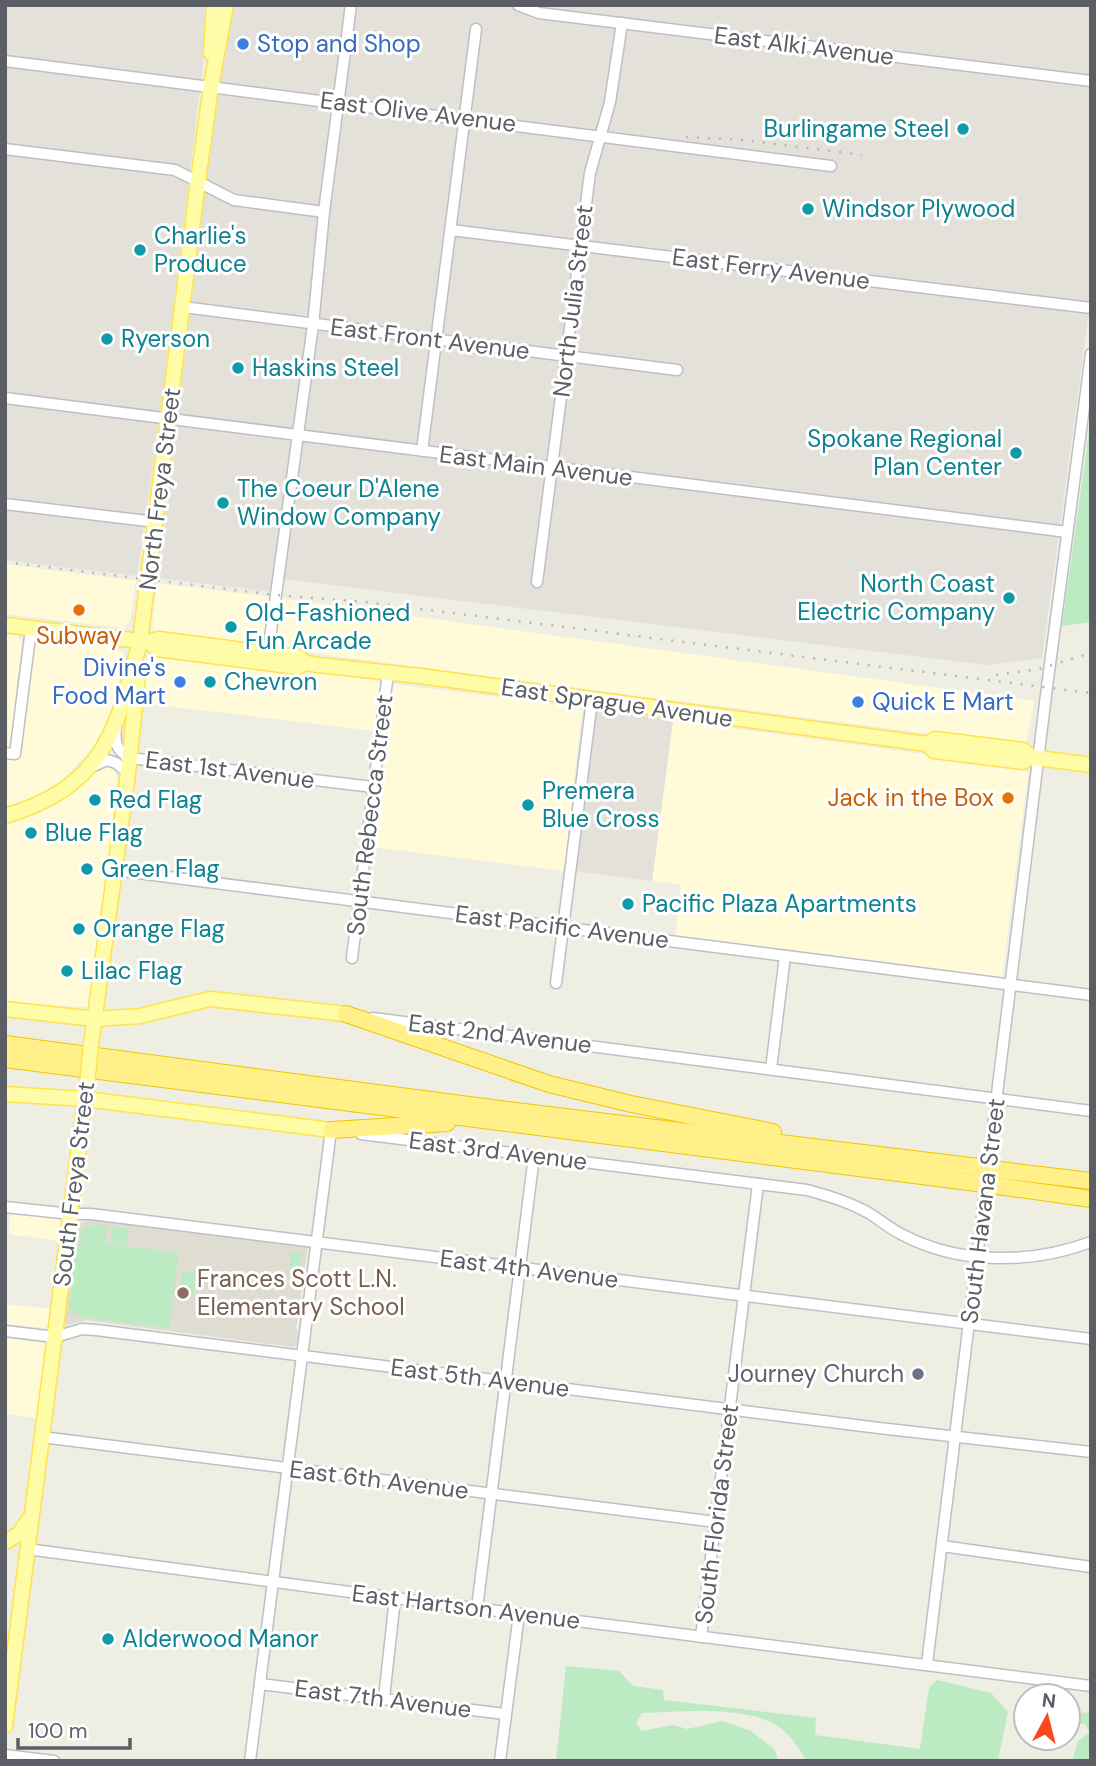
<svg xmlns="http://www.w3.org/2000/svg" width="1096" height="1766" font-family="'DM Sans',sans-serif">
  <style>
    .commercial { fill: #fffbd8 }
    .industrial { fill: #e3e1da }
    .education { fill: #dfddd1 }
    .green { fill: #bceac2 }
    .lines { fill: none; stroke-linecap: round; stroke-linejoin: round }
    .minor-casing { stroke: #bdbfc5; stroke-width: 13 }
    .major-casing { stroke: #ffe34c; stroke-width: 17 }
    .highway-casing { stroke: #f2c400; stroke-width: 18 }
    .minor { stroke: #fff; stroke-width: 10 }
    .major { stroke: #fffca8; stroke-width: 14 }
    .highway { stroke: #fff08a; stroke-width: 16 }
    .rail { stroke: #b6b7b8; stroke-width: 2.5; stroke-dasharray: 2 9; stroke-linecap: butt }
    .major-bridge-casing { stroke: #ffe34c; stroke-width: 17; stroke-linecap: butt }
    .highway-bridge-casing { stroke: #f2c400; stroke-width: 18; stroke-linecap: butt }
    .major-bridge { stroke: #fffca8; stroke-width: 14 }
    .highway-bridge { stroke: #fff08a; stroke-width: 16 }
    .shop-dot { fill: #3f7fe0; stroke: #fff; stroke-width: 2.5 }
    .culture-dot { fill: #0f9aa8; stroke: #fff; stroke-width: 2.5 }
    .food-dot { fill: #e8710a; stroke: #fff; stroke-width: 2.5 }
    .education-dot { fill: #8d6e63; stroke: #fff; stroke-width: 2.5 }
    .worship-dot { fill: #6b7280; stroke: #fff; stroke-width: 2.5 }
    .labels { text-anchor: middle; stroke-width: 6; stroke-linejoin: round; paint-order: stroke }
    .shop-label { font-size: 24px; fill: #366cbe; stroke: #fff; text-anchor: start }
    .street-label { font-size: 24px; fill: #5b5e65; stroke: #fff }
    .culture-label { font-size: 24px; fill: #0d838f; stroke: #fff; text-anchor: start }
    .food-label { font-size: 24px; fill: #c56008; stroke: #fff }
    .education-label { font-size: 24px; fill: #785e54; stroke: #fff; text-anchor: start }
    .worship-label { font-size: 24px; fill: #5b616d; stroke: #fff; text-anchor: end }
  </style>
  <rect width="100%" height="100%" fill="#efeee2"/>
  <!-- commercial -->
  <g class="commercial">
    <polygon points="5,564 136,581 130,622 124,628 5,614"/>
    <polygon points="157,583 270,597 263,643 257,645 155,631 152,624"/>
    <polygon points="280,598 1034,701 1027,740 1021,746 281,649 275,645 274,641"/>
    <polygon points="5,634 17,635 22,642 16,692 26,694 32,644 35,639 117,648 123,653 124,658 112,709 104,730 91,751 54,788 30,799 5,807"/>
    <polygon points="157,653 374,680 380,684 380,688 375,731 141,703 148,659 151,655"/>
    <polygon points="394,684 576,707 582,710 564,871 370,847 391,689"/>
    <polygon points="673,720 1026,768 1028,774 1002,977 999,979 675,937 681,885 652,881"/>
    <polygon points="100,765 110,766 114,769 118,778 90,1006 88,1007 5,1004 5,822 32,815 53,804 71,792"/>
    <polygon points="10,1213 59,1219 62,1224 60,1241 9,1234"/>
    <polygon points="5,1304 51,1309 50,1324 45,1328 5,1324"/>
    <polygon points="5,1338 44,1343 47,1345 37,1418 5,1414"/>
  </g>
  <!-- industrial -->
  <g class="industrial">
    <polygon points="5,5 210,5 162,401 137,576 5,560"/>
    <polygon points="230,5 1091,5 1091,296 1042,658 986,665 283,579 281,593 158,578 215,104"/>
    <polygon points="600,710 673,720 652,881 574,871 594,712"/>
  </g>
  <!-- education -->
  <polygon class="education" points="95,1219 174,1229 175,1231 308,1246 296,1328 298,1332 297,1344 293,1347 86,1320 68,1325 63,1321 75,1224"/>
  <!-- green -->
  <g class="green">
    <polygon points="1091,417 1091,622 1062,626"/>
    <polygon points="96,1225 107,1226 106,1244 179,1253 169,1328 80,1317 69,1308 77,1241 80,1241 82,1228"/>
    <polygon points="112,1227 129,1229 127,1245 111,1243"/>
    <polygon points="291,1251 301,1253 299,1270 289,1268"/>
    <polygon points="182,1272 196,1274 193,1295 179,1294"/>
    <path d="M566,1666L619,1671L633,1686L663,1690L664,1700L816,1718L815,1735L920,1749L929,1688L937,1680L991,1693L1008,1712L998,1761H939L932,1758L930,1761H807C800,1751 792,1737 783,1730C752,1704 681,1712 642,1713L636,1723L641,1731L673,1725L687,1729L723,1721L751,1731L774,1749L779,1761H556Z"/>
    <polygon points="1091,1712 1091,1761 1072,1761 1078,1741 1090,1732 1084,1723 1068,1729 1068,1714"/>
  </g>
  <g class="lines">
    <defs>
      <g id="minor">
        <polyline points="518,5 539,13 1091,81"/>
        <polyline points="5,61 831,166"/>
        <polyline points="5,149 175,170 234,200 324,212"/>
        <polyline points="451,230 1091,308"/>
        <polyline points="183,307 677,370"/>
        <polyline points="5,398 1067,532"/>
        <polyline points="422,451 476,29"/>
        <polyline points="5,504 156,522"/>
        <polyline points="537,582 590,173 610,102 622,23"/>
        <polyline points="268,653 313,325 324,212 351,5"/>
        <path d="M116,725C115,741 114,749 130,758L373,787"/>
        <polyline points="5,753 15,754 31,629"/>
        <polyline points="91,767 107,760 116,763 128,773"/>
        <polyline points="114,870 1091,995"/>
        <polyline points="352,958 388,673"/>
        <polyline points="556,983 592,700"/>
        <polyline points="373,1018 1091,1111"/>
        <polyline points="771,1069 785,956"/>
        <path d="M361,1134L807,1190C828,1196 847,1201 867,1212C879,1219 890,1229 903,1235C960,1265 1032,1264 1091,1242"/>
        <polyline points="5,1207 71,1214 91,1214 1091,1339"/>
        <polyline points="5,1331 55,1337 82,1329 96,1330 879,1428 1091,1452"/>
        <polyline points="42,1437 716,1522"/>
        <polyline points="942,1546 1091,1567"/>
        <polyline points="27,1549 395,1598 1091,1686"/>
        <polyline points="477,1608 534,1156"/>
        <polyline points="701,1637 758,1184"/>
        <polyline points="927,1664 1047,687 1091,354"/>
        <polyline points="260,1684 505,1714"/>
        <polyline points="384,1698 395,1598"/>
        <polyline points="5,1755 54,1761"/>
        <polyline points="250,1761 331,1130 335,1130"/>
        <polyline points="500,1761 519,1614"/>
      </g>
      <g id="major">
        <polyline points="211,53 214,5"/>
        <polyline points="5,625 148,642 159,639 298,657 306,663 318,665 420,676 905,741 927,744 935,739 1023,750 1031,757"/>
        <polyline points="150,643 157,649 297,667 306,663"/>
        <polyline points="927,744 934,751 1023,762 1031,757 1091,765"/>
        <path d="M5,816C103,787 117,731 140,641L198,181L211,86L226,5"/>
        <polyline points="5,1009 95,1019 140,1016 210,999 346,1014"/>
        <polyline points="91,1045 128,773 139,668"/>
        <polyline points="5,1094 85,1099 331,1130"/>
        <polyline points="5,1542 19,1534 29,1519"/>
        <polyline points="5,1726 87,1084"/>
      </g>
      <g id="highway">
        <polyline points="346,1014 549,1084 631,1104 773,1132"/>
        <polyline points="5,1044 507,1110 971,1166"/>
        <polyline points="5,1059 969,1182"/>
        <polyline points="331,1130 447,1123"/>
        <polyline points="1008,1171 1091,1181"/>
        <polyline points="1005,1187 1091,1199"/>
      </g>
    </defs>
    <!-- minor casing -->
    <use href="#minor" class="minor-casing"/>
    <!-- major casing -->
    <use href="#major" class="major-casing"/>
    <!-- highway casing -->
    <use href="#highway" class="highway-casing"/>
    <!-- minor -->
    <use href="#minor" class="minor"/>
    <!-- major -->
    <use href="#major" class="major"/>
    <!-- highway -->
    <use href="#highway" class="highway"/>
    <!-- rail -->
    <g class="rail">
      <polyline points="686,137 744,140 862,155"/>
      <polyline points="5,562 276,595 365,602 1091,693"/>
      <polyline points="996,675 1039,669 1091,653"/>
    </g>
    <defs>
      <polyline id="major-bridge" points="87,1084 91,1045"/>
      <g id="highway-bridge">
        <polyline points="971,1166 1008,1171"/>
        <polyline points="969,1182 1005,1187"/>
      </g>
    </defs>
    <!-- major-bridge casing -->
    <use href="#major-bridge" class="major-bridge-casing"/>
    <!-- highway-bridge casing -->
    <use href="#highway-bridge" class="highway-bridge-casing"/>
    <!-- major-bridge -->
    <use href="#major-bridge" class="major-bridge"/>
    <!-- highway-bridge -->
    <use href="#highway-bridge" class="highway-bridge"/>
  </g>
  <!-- markers -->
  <g class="shop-dot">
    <circle cx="243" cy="44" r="7"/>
    <circle cx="180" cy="682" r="7"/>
    <circle cx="858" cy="702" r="7"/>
  </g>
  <g class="culture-dot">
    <circle cx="963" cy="129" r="7"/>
    <circle cx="808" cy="209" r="7"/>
    <circle cx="140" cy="250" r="7"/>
    <circle cx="107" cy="339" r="7"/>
    <circle cx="238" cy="368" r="7"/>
    <circle cx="1016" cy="453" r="7"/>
    <circle cx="223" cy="503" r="7"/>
    <circle cx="1009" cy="598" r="7"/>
    <circle cx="231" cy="627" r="7"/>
    <circle cx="210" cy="682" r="7"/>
    <circle cx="95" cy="800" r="7"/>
    <circle cx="528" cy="805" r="7"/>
    <circle cx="31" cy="833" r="7"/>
    <circle cx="87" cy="869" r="7"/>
    <circle cx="628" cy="904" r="7"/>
    <circle cx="79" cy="929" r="7"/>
    <circle cx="67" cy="971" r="7"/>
    <circle cx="108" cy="1639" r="7"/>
  </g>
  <g class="food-dot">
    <circle cx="79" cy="610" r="7"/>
    <circle cx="1008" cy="798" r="7"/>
  </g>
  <circle class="education-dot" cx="183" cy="1293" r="7"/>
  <circle class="worship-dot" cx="918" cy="1374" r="7"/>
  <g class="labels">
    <!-- shop labels -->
    <g class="shop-label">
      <text x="257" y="52">Stop and Shop</text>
      <text x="166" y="676" text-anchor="end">Divine's<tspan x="166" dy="28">Food Mart</tspan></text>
      <text x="872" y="710">Quick E Mart</text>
    </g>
    <!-- street labels -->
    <g class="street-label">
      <text transform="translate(804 46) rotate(7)" y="8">East Alki Avenue</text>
      <text transform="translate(418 112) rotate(7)" y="8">East Olive Avenue</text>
      <text transform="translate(771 269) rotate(7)" y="8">East Ferry Avenue</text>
      <text transform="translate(573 301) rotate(-83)" y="8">North Julia Street</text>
      <text transform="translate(430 339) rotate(7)" y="8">East Front Avenue</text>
      <text transform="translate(536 466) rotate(7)" y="8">East Main Avenue</text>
      <text transform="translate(160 489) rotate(-83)" y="8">North Freya Street</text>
      <text transform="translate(617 703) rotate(8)" y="8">East Sprague Avenue</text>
      <text transform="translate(230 770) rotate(7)" y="8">East 1st Avenue</text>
      <text transform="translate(370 815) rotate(-83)" y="8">South Rebecca Street</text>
      <text transform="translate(562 927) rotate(7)" y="8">East Pacific Avenue</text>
      <text transform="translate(500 1034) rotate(7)" y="8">East 2nd Avenue</text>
      <text transform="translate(498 1151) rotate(7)" y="8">East 3rd Avenue</text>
      <text transform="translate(74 1184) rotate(-83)" y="8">South Freya Street</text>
      <text transform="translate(983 1211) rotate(-83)" y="8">South Havana Street</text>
      <text transform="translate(529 1269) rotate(7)" y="8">East 4th Avenue</text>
      <text transform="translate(480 1378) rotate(7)" y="8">East 5th Avenue</text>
      <text transform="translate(379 1480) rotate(7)" y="8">East 6th Avenue</text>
      <text transform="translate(717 1514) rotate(-83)" y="8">South Florida Street</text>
      <text transform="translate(466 1607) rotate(7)" y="8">East Hartson Avenue</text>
      <text transform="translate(383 1699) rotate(7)" y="8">East 7th Avenue</text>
    </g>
    <!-- culture labels -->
    <g class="culture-label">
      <text x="949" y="137" text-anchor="end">Burlingame Steel</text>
      <text x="822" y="217">Windsor Plywood</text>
      <text x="154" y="244">Charlie's<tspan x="154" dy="28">Produce</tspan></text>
      <text x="121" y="347">Ryerson</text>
      <text x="252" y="376">Haskins Steel</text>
      <text x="1002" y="447" text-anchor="end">Spokane Regional<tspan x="1002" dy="28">Plan Center</tspan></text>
      <text x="237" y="497">The Coeur D'Alene<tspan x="237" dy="28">Window Company</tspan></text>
      <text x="995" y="592" text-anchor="end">North Coast<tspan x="995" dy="28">Electric Company</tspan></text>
      <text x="245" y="621">Old-Fashioned<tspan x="245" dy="28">Fun Arcade</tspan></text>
      <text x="224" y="690">Chevron</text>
      <text x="542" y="799">Premera<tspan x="542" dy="28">Blue Cross</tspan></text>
      <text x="109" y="808">Red Flag</text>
      <text x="45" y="841">Blue Flag</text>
      <text x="101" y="877">Green Flag</text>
      <text x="642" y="912">Pacific Plaza Apartments</text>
      <text x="93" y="937">Orange Flag</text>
      <text x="81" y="979">Lilac Flag</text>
      <text x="122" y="1647">Alderwood Manor</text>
    </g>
    <!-- food labels -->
    <g class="food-label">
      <text x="79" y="644">Subway</text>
      <text x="994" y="806" text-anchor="end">Jack in the Box</text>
    </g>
    <!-- education labels -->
    <g class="education-label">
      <text x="197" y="1287">Frances Scott L.N.<tspan x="197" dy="28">Elementary School</tspan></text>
    </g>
    <!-- worship labels -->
    <g class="worship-label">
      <text x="904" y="1382">Journey Church</text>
    </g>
  </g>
  <!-- border -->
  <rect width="1096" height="1766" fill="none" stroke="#5b5e65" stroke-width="14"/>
  <!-- north arrow -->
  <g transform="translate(1047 1717) rotate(7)"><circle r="33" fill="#ffffff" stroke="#bdbfc1" stroke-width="2"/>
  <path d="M0-5L12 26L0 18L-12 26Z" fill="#fc491c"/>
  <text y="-10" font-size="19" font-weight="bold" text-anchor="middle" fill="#5b5e65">N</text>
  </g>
  <!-- scale -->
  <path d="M18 1738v10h112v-10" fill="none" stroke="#5b5e65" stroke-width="3.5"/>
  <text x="28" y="1738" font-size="21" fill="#5b5e65" stroke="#ffffff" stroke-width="5" paint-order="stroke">100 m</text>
</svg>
